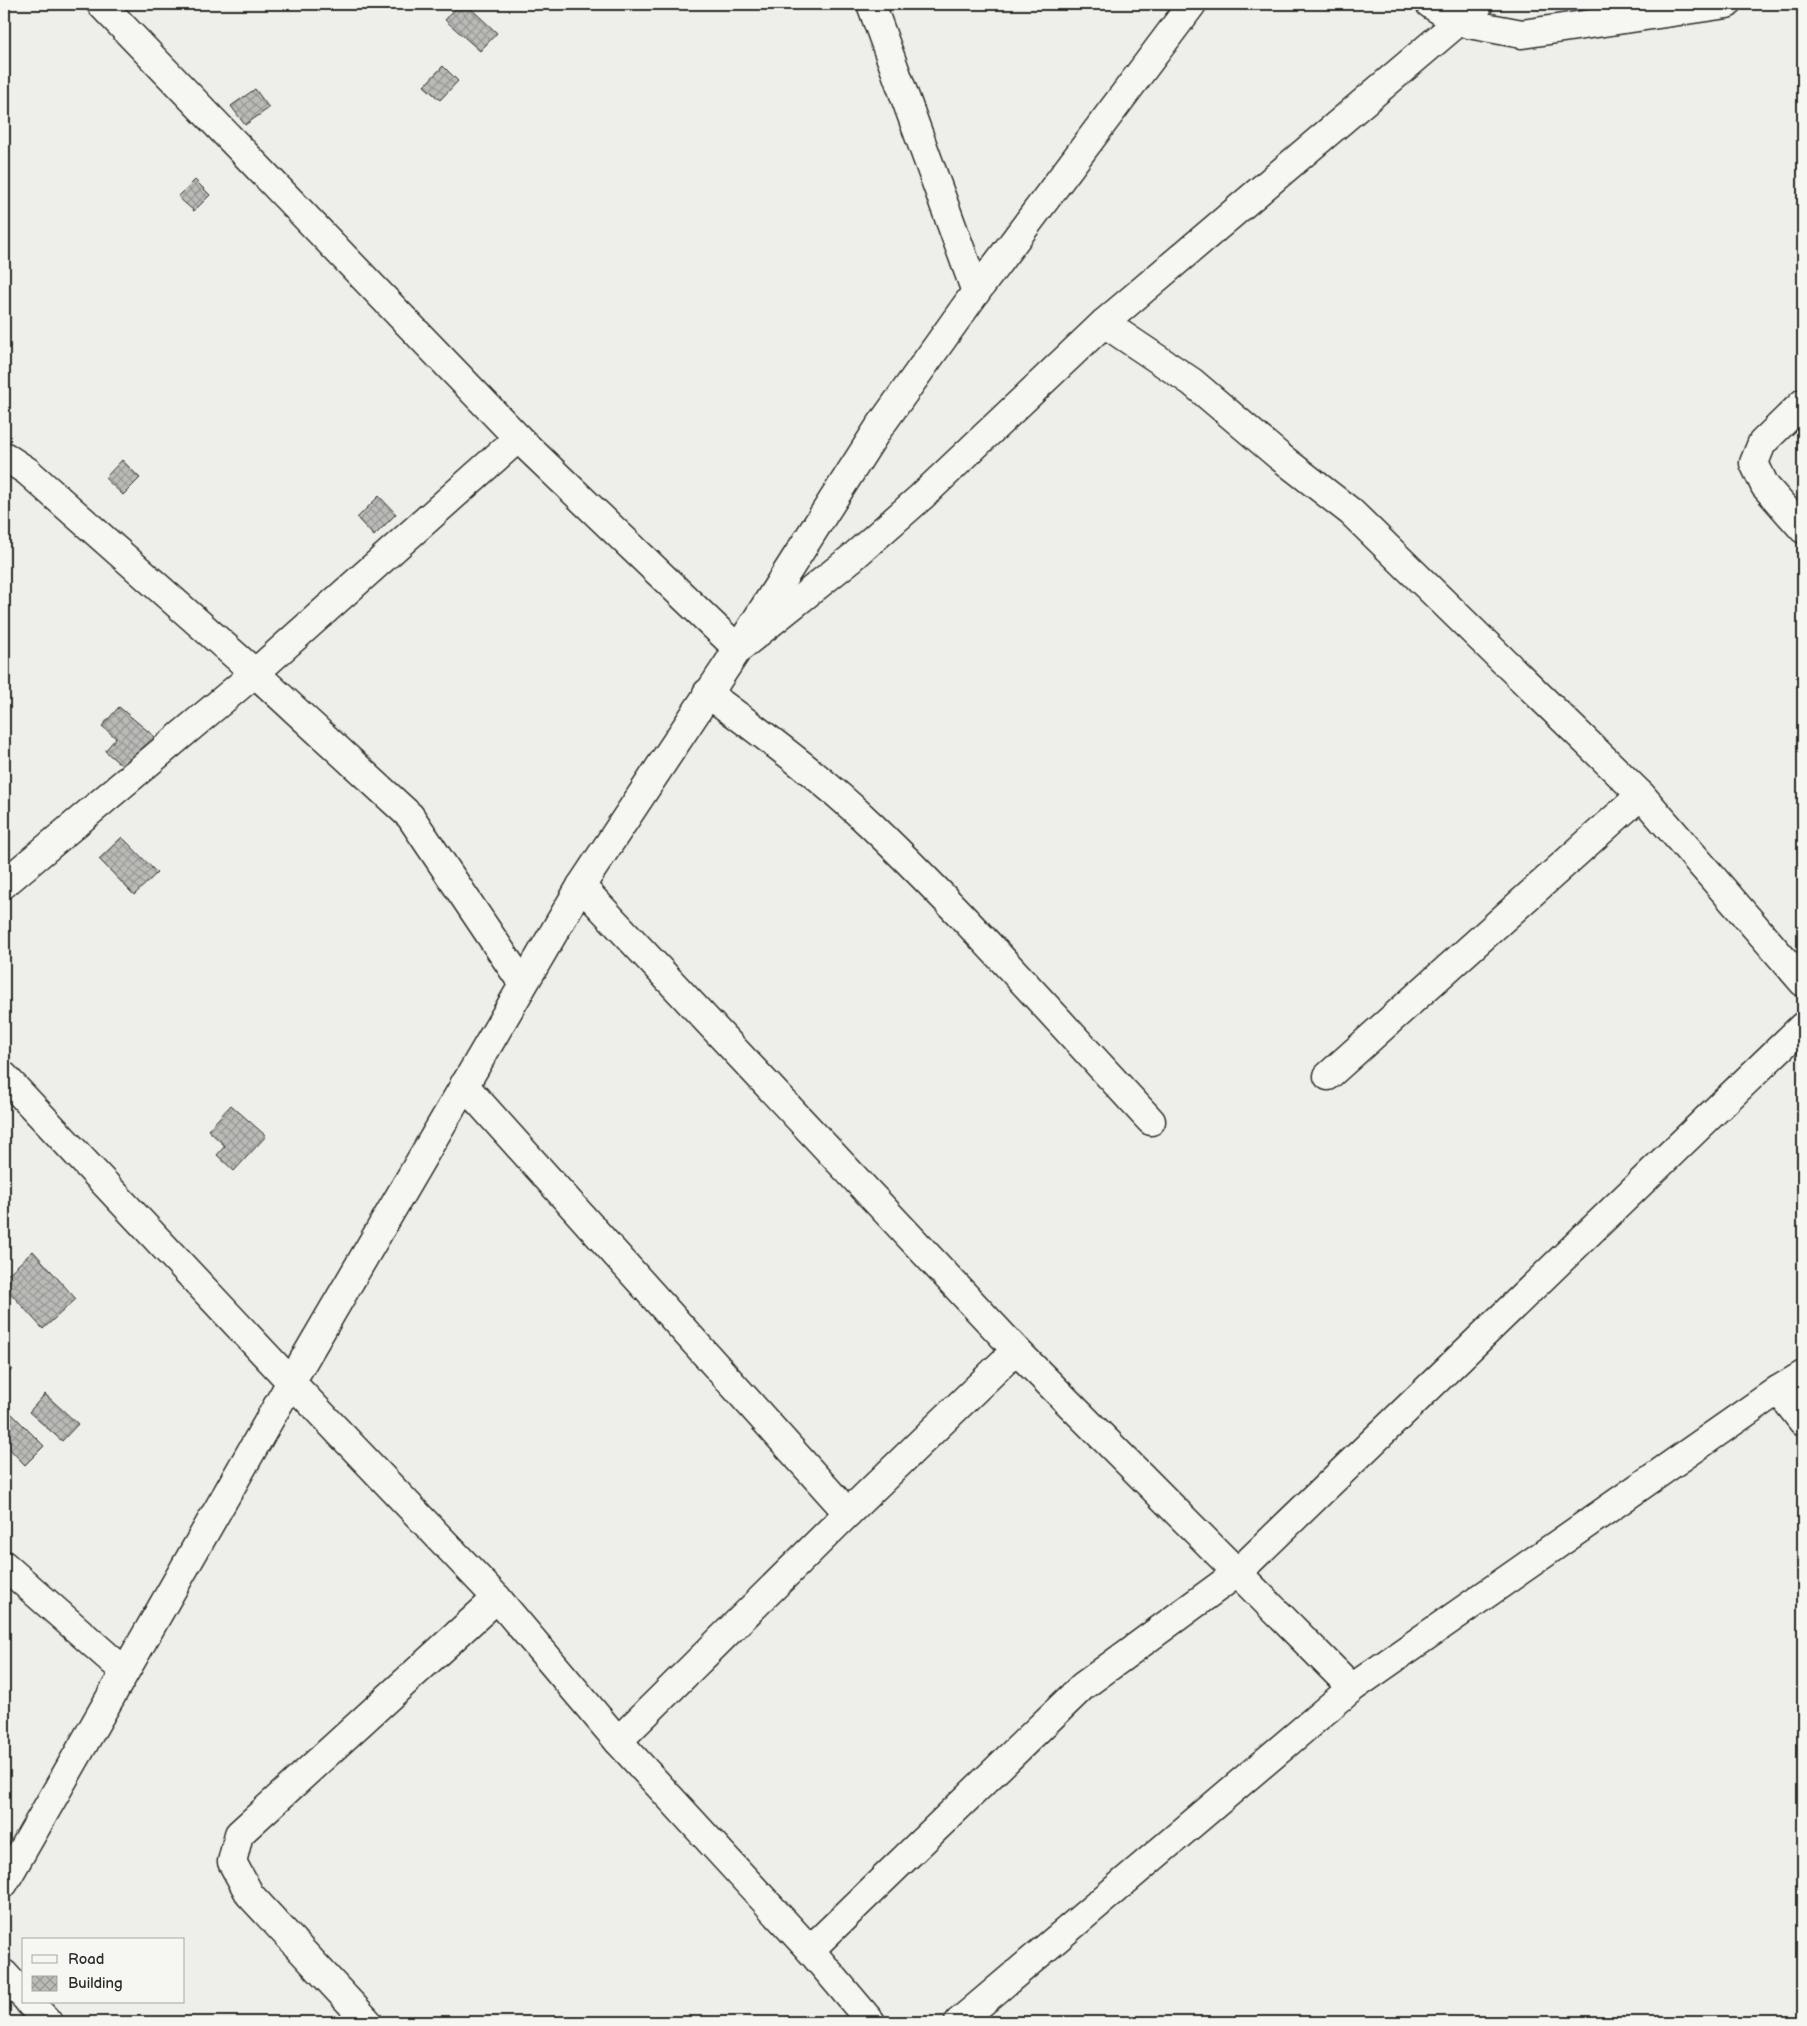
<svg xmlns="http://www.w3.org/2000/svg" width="1807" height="2026" font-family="'Balsamiq Sans',sans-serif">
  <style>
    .building { fill: url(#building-cross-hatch); stroke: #2b2b2b }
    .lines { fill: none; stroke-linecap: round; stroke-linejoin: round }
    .minor-casing { stroke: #2b2b2b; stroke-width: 31 }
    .minor { stroke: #f6f6f2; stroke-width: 28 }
  </style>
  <defs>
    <pattern id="building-cross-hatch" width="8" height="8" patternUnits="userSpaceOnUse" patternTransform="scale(1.25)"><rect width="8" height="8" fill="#babab7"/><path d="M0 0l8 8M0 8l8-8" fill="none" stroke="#979795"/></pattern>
  </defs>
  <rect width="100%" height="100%" fill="#eeeeea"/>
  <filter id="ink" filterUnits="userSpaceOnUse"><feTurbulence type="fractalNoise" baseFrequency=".02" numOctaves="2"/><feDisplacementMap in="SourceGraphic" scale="10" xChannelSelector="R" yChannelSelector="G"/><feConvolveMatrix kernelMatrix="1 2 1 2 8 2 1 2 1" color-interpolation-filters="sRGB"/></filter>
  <g filter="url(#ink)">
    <!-- building -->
    <g class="building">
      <polygon points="460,4 466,4 497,33 480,51 445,20"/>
      <polygon points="443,66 458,81 440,100 424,86"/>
      <polygon points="255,89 269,108 245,125 231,106"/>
      <polygon points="195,180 210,195 194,211 178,197"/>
      <polygon points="122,460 140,478 123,495 105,478"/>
      <polygon points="379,496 396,514 374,536 357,518"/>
      <polygon points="119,707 155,737 127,770 105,751 116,738 102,726"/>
      <polygon points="122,837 157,873 134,895 99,859"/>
      <polygon points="231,1105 266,1136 234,1171 217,1155 225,1146 208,1130"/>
      <polygon points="33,1251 76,1299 43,1329 4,1286 4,1278"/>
      <polygon points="4,1363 12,1369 4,1380"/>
      <polygon points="45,1394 78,1424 62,1441 29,1412"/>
      <polygon points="8,1410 44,1446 25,1465 4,1443 4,1414"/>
    </g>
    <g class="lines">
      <defs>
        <g id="minor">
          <polyline points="101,4 518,438 738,649 853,557 921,497 1104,323 1458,22 1522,34 1727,4"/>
          <polyline points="871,4 976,292"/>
          <polyline points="1430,4 1458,22 1479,4"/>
          <polyline points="1104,323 1192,382 1279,456 1351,512 1641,795 1803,982"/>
          <polyline points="1803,403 1762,443 1754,463 1765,486 1803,529"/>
          <polyline points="4,456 27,471 255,673 410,816 523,984"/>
          <path d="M707,693C764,735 821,777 872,826C970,920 1059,1022 1151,1121"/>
          <polyline points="4,884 255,673 518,438"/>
          <polyline points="581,886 1016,1350 1352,1688"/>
          <polyline points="4,1076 291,1382 497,1598 618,1741 810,1950 871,2022"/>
          <polyline points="1328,1076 1641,795"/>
          <polyline points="464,1085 848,1513"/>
          <polyline points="1778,1390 1803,1422"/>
          <polyline points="4,1565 124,1671"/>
          <polyline points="618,1741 848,1513 1016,1350"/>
          <polyline points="4,1883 291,1382 581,886 738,649 878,429 976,292 1192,4"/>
          <polyline points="810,1950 1083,1686 1237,1573 1803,1026"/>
          <polyline points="4,1974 24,1996"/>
          <polyline points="29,2002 48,2022"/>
          <polyline points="368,2022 250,1895 232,1862 239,1834 497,1598"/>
          <polyline points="959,2022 1352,1688 1778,1390 1803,1375"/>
        </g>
      </defs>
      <!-- minor casing -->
      <use href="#minor" class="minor-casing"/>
      <!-- minor -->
      <use href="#minor" class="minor"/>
    </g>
  </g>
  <!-- margin -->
  <rect width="1807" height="2026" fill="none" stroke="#f6f6f2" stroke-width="20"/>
  <rect x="10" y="10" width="1787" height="2006" fill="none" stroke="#2b2b2b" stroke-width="2" filter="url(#ink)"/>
  <!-- legend -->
  <rect x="22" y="1938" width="162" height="65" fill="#f6f6f2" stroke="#a5a5a2"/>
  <rect x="32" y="1955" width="25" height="8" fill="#f6f6f2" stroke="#a5a5a2"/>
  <text x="68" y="1964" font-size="15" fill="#2b2b2b">Road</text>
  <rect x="32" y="1976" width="25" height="15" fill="url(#building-cross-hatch)" stroke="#a5a5a2"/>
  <text x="68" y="1988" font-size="15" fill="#2b2b2b">Building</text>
</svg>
